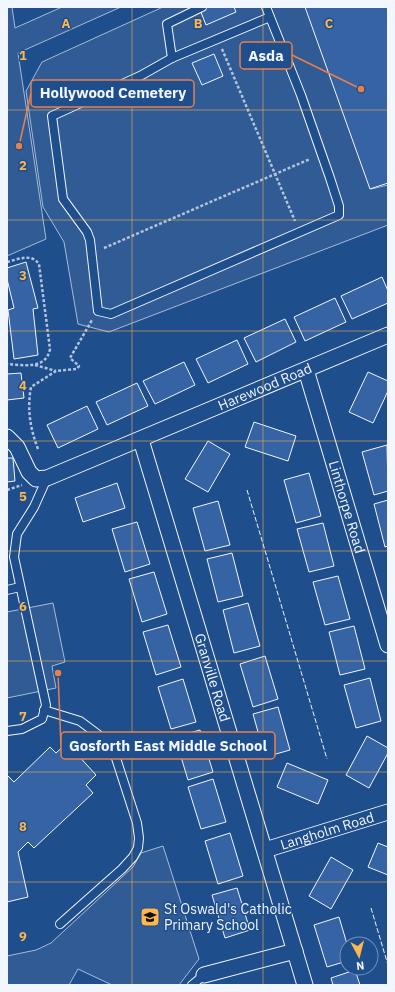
<svg xmlns="http://www.w3.org/2000/svg" width="395" height="992" font-family="'IBM Plex Sans',sans-serif">
  <style>
    .built { fill: #305b95; stroke: #a8bbd7 }
    .building { fill: #3563a3; stroke: #f2f6ff }
    .lines { fill: none; stroke-linecap: round; stroke-linejoin: round }
    .service-casing { stroke: #f2f6ff; stroke-width: 10 }
    .minor-casing { stroke: #f2f6ff; stroke-width: 17 }
    .path { stroke: #b3c4dc; stroke-width: 2.5; stroke-dasharray: 3 2; stroke-linecap: butt }
    .service { stroke: #1f4e8c; stroke-width: 8 }
    .minor { stroke: #1f4e8c; stroke-width: 15 }
    .fence { stroke: #f2f6ff; stroke-width: 1; stroke-dasharray: 5 2; stroke-linecap: butt }
    .grid { fill: none; stroke: #ffb74d; stroke-width: 1; stroke-opacity: 0.55 }
    .labels { text-anchor: middle; stroke-width: 3; stroke-linejoin: round; paint-order: stroke }
    .street-label { font-size: 14px; fill: #f2f6ff; stroke: #1f4e8c }
    .poi-label { font-size: 14px; fill: #f2f6ff; stroke: #1f4e8c; text-anchor: start }
    .grid-label { font-size: 13px; text-anchor: middle; font-weight: bold; fill: #ffb74d; stroke: #1f4e8c; stroke-width: 3; stroke-linejoin: round; paint-order: stroke }
    .leader { fill: none; stroke: #ea8049; stroke-width: 1.5 }
    .callout-dot { fill: #ea8049; stroke: #1f4e8c; stroke-width: 1.5 }
    .callout { fill: #1f4e8c; stroke: #ea8049; stroke-width: 1.5 }
    .callout-label { font-size: 15px; text-anchor: middle; font-weight: bold; fill: #f2f6ff }
  </style>
  <rect width="100%" height="100%" fill="#1f4e8c"/>
  <!-- built -->
  <g class="built">
    <polygon points="7,7 12,7 15,28 62,7 121,7 18,53 46,239 7,256"/>
    <polygon points="163,7 307,7 371,189 388,185 388,225 109,332 78,324 64,242 43,207 26,91 42,62"/>
    <polygon points="53,603 65,662 52,666 56,688 7,698 7,612"/>
    <polygon points="163,846 199,959 179,985 112,985 78,969 69,985 7,985 7,956 36,950 51,943 133,867 141,853"/>
  </g>
  <!-- building -->
  <g class="building">
    <polygon points="199,7 234,7 236,12 206,25"/>
    <polygon points="305,7 388,7 388,183 370,189"/>
    <polygon points="214,54 223,76 202,85 192,63"/>
    <polygon points="26,262 38,308 33,309 38,355 14,359 8,310 14,308 7,279 7,268"/>
    <polygon points="382,277 388,291 388,303 352,319 341,296"/>
    <polygon points="335,298 346,322 305,341 294,317"/>
    <polygon points="285,319 296,342 256,362 244,338"/>
    <polygon points="237,340 248,364 208,383 196,359"/>
    <polygon points="184,362 195,385 155,404 143,381"/>
    <polygon points="368,372 388,381 388,391 373,423 349,412"/>
    <polygon points="21,373 24,398 7,400 7,374"/>
    <polygon points="137,383 148,406 107,425 96,402"/>
    <polygon points="87,406 98,429 58,448 47,425"/>
    <polygon points="254,422 296,436 288,461 245,447"/>
    <polygon points="208,441 230,454 208,492 185,479"/>
    <polygon points="387,445 388,491 374,495 362,452"/>
    <polygon points="7,458 13,458 15,481 7,482"/>
    <polygon points="309,473 321,516 296,523 284,480"/>
    <polygon points="117,483 125,508 83,522 75,498"/>
    <polygon points="388,500 388,546 385,547 374,504"/>
    <polygon points="218,501 230,545 205,551 193,508"/>
    <polygon points="137,522 150,564 125,572 112,529"/>
    <polygon points="323,523 334,566 309,572 297,529"/>
    <polygon points="232,553 243,596 218,602 207,559"/>
    <polygon points="154,572 167,614 142,622 129,579"/>
    <polygon points="338,576 350,619 325,625 313,582"/>
    <polygon points="248,603 260,646 234,653 223,610"/>
    <polygon points="168,625 181,667 156,675 143,632"/>
    <polygon points="354,626 365,669 340,675 329,632"/>
    <polygon points="265,656 278,699 253,707 240,664"/>
    <polygon points="370,678 381,721 356,728 344,685"/>
    <polygon points="183,679 196,722 171,729 158,687"/>
    <polygon points="278,707 290,750 265,757 253,714"/>
    <polygon points="200,730 213,772 188,780 175,737"/>
    <polygon points="367,736 388,748 388,753 369,788 346,775"/>
    <polygon points="67,743 96,775 86,785 93,793 34,848 28,842 18,852 28,897 7,902 7,775 14,782 50,747 56,753"/>
    <polygon points="287,763 328,780 318,804 277,787"/>
    <polygon points="213,779 226,822 201,829 188,787"/>
    <polygon points="230,833 243,876 218,884 205,841"/>
    <polygon points="378,843 388,847 388,875 368,867"/>
    <polygon points="331,857 353,870 331,909 309,896"/>
    <polygon points="237,888 250,930 225,938 212,895"/>
    <polygon points="339,917 347,944 347,961 327,967 314,925"/>
    <polygon points="355,970 360,985 333,985 331,978"/>
  </g>
  <g class="lines">
    <defs>
      <g id="service">
        <polyline points="266,7 301,95 330,178 339,206 339,215 111,314 98,311 90,240 87,232 63,199 52,116 140,76 172,58 270,17"/>
        <polyline points="172,58 167,24 202,7"/>
        <polyline points="7,590 20,587"/>
        <polyline points="44,710 80,721 100,736 114,752 137,823 139,838 138,848 133,857 122,869 60,924"/>
        <polyline points="7,731 22,729 42,719 46,705 14,557 17,534 34,507 47,478"/>
        <polyline points="192,985 204,975"/>
      </g>
      <g id="minor">
        <path id="s1" d="M306,370L388,645"/>
        <path id="s2" d="M7,437L17,447L29,472L36,479L47,478L388,335"/>
        <path id="s3" d="M141,440L305,985"/>
        <path id="s4" d="M265,850L388,812"/>
        <polyline points="204,975 295,951"/>
      </g>
    </defs>
    <!-- service casing -->
    <use href="#service" class="service-casing"/>
    <!-- minor casing -->
    <use href="#minor" class="minor-casing"/>
    <!-- path -->
    <g class="path">
      <polyline points="222,49 295,221"/>
      <polyline points="104,248 310,159"/>
      <path d="M7,262C19,259 31,253 39,264L50,349C46,370 23,365 7,364"/>
      <polyline points="35,365 56,371"/>
      <path d="M38,449C30,428 27,409 31,387L56,371L77,369L79,366L70,358L92,320"/>
      <polyline points="7,490 22,485"/>
    </g>
    <!-- service -->
    <use href="#service" class="service"/>
    <!-- minor -->
    <use href="#minor" class="minor"/>
    <!-- fence -->
    <g class="fence">
      <polyline points="247,490 327,759"/>
      <polyline points="371,908 388,965"/>
    </g>
  </g>
  <!-- grid -->
  <path class="grid" d="M132,7V985M263,7V985M7,110H388M7,220H388M7,331H388M7,441H388M7,551H388M7,661H388M7,772H388M7,882H388"/>
  <!-- icons -->
  <defs>
    <symbol id="school-square" viewBox="-11 -11 22 22"><rect x="-9" y="-9" width="18" height="18" rx="4" fill="#ffb74d" stroke="#1f4e8c"/><path d="M0-5L7-2L0 1L-7-2ZM-4 1L0 2.5L4 1V4Q0 6-4 4Z" fill="#111"/></symbol>
  </defs>
  <g fill-rule="evenodd">
    <use href="#school-square" x="139" y="906" width="22" height="22"/>
  </g>
  <g class="labels">
    <!-- street labels -->
    <g class="street-label">
      <text dy="5" stroke="none"><textPath href="#s2" startOffset="299">Harewood Road</textPath></text>
      <text dy="5" stroke="none"><textPath href="#s1" startOffset="143">Linthorpe Road</textPath></text>
      <text dy="5" stroke="none"><textPath href="#s3" startOffset="248">Granville Road</textPath></text>
      <text dy="5" stroke="none"><textPath href="#s4" startOffset="65">Langholm Road</textPath></text>
    </g>
    <!-- poi labels -->
    <g class="poi-label">
      <text x="164" y="914">St Oswald's Catholic<tspan x="164" dy="16">Primary School</tspan></text>
    </g>
  </g>
  <g class="grid-label">
    <text x="66" y="28">A</text>
    <text x="198" y="28">B</text>
    <text x="329" y="28">C</text>
    <text x="23" y="60">1</text>
    <text x="23" y="170">2</text>
    <text x="23" y="280">3</text>
    <text x="23" y="390">4</text>
    <text x="23" y="501">5</text>
    <text x="23" y="611">6</text>
    <text x="23" y="721">7</text>
    <text x="23" y="831">8</text>
    <text x="23" y="941">9</text>
  </g>
  <!-- callouts -->
  <path class="leader" d="M361 89L292 55M19 146L31 93M58 673L61 746"/>
  <g class="callout-dot">
    <circle cx="361" cy="89" r="4"/>
    <circle cx="19" cy="146" r="4"/>
    <circle cx="58" cy="673" r="4"/>
  </g>
  <g class="callout">
    <rect x="240" y="42" width="52" height="27" rx="4"/>
    <rect x="31" y="80" width="163" height="27" rx="4"/>
    <rect x="61" y="732" width="214" height="27" rx="4"/>
  </g>
  <g class="callout-label">
    <text x="266" y="61">Asda</text>
    <text x="113" y="98">Hollywood Cemetery</text>
    <text x="168" y="751">Gosforth East Middle School</text>
  </g>
  <!-- border -->
  <rect width="395" height="992" fill="none" stroke="#f2f6ff" stroke-width="16"/>
  <!-- north arrow -->
  <g transform="translate(359 956) rotate(173)"><circle r="19" fill="#1f4e8c" stroke="#7391ba"/>
  <path d="M0-3L7 15L0 10L-7 15Z" fill="#ffb74d"/>
  <text y="-6" font-size="11" font-weight="bold" text-anchor="middle" fill="#f2f6ff">N</text>
  </g>
</svg>
